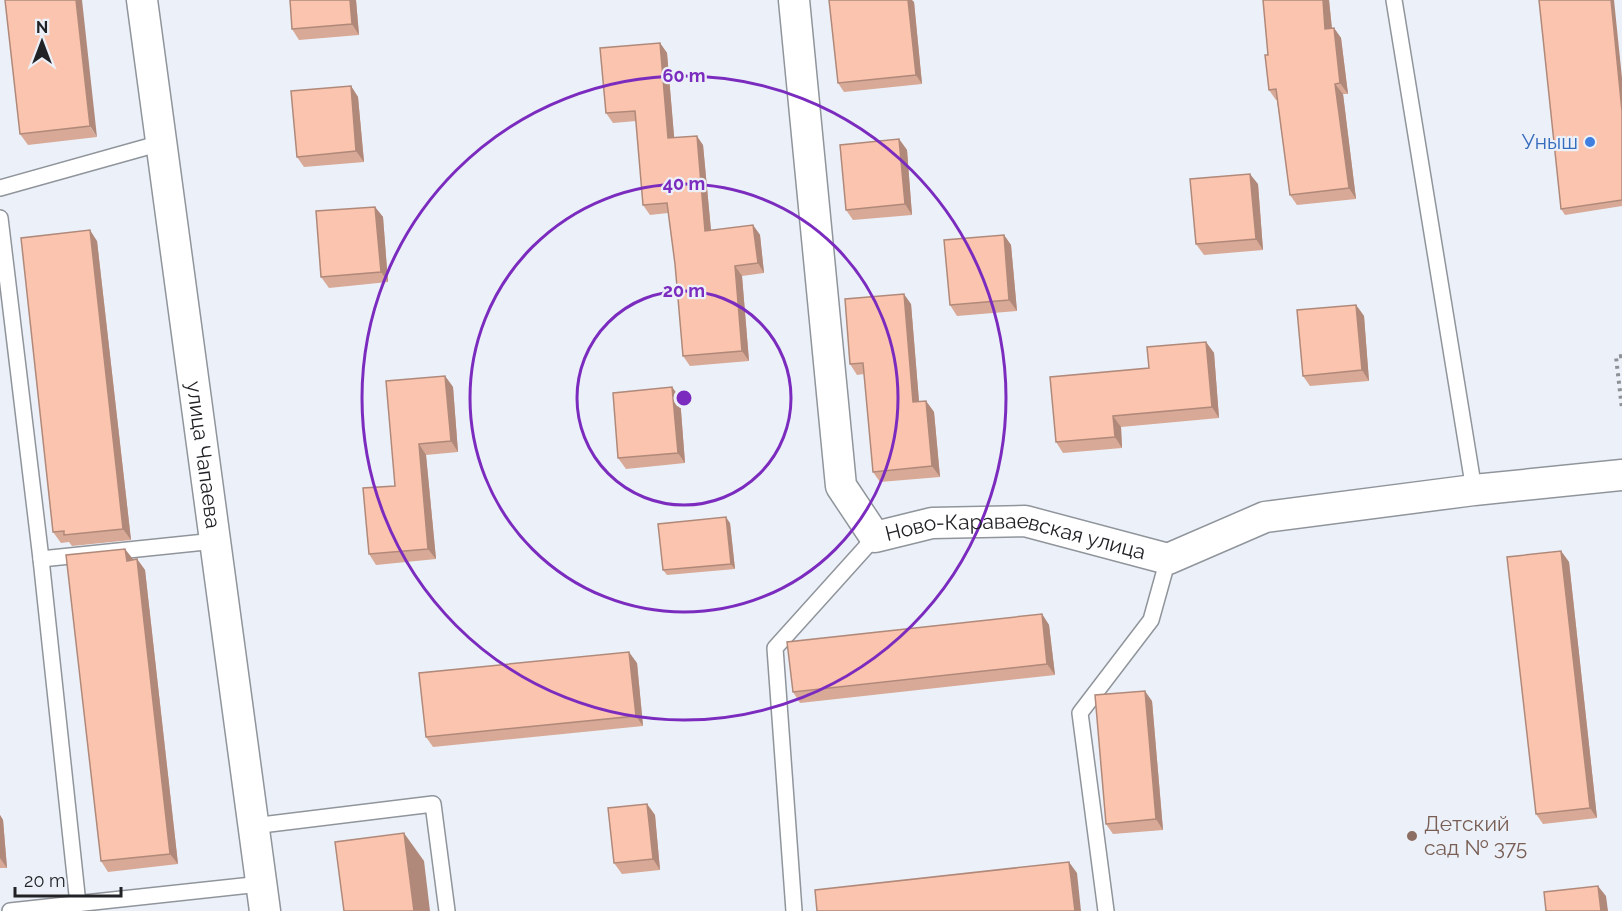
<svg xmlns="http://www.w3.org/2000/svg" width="1622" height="911" font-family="Raleway,sans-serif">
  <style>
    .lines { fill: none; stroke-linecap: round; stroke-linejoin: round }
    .lane-casing { stroke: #90959c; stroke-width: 18 }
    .street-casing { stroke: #90959c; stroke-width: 33 }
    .path { stroke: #8d9196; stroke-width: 4; stroke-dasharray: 3 4.5; stroke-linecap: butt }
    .lane { stroke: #fff; stroke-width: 15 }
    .street { stroke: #fff; stroke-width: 30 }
    .wall { fill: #d8a996 }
    .shaded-wall { fill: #b0897a }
    .building { fill: #fbc4ae; stroke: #b0897a; stroke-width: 1.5 }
    .ring { fill: none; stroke: #7b2cbf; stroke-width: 3 }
    .shop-dot { fill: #3f7fe0; stroke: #ecf1f9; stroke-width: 2 }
    .education-dot { fill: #8d6e63; stroke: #ecf1f9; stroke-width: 2 }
    .labels { text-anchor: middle; stroke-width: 4.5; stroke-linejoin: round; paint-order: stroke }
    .shop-label { font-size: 21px; fill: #366cbe; stroke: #ecf1f9; text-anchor: end }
    .street-label { font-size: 21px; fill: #202225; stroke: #ecf1f9 }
    .education-label { font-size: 21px; fill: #785e54; stroke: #ecf1f9; text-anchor: start }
    .centre { fill: #7b2cbf; stroke: #ecf1f9; stroke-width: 3 }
    .ring-label { font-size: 18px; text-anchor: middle; font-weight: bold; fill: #7b2cbf; stroke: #ecf1f9; stroke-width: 4.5; stroke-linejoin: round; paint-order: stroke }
  </style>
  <rect width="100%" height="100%" fill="#ecf1f9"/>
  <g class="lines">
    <defs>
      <g id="lane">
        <polyline points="1394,0 1474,490"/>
        <polyline points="0,188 161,143"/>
        <polyline points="0,218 41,559 215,541"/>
        <polyline points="41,559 78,904"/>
        <polyline points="253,826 433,804 447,911"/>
        <polyline points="10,911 261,884"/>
        <polyline points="794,911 775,648 875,537"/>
        <polyline points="1106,911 1080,713 1151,620 1168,559"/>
      </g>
      <g id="street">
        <path id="s1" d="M142,0L265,911"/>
        <path id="s2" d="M794,0L841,486L875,537L932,523L1025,521L1168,559L1265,517L1474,490L1622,475"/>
      </g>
    </defs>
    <!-- lane casing -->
    <use href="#lane" class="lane-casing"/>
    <!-- street casing -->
    <use href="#street" class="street-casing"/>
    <!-- path -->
    <polyline class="path" points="1622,356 1616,357 1622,409"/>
    <!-- lane -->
    <use href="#lane" class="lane"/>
    <!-- street -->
    <use href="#street" class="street"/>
  </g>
  <!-- wall -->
  <g class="wall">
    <polygon points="5,0 97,137 28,145 20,134"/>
    <polygon points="356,0 359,35 299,40 292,29"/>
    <polygon points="1263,0 1329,0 1332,28 1334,28 1341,38 1348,94 1343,94 1356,199 1297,205 1290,195 1277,100 1276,100 1269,90 1268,55"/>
    <polygon points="914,2 922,84 844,92 838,83"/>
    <polygon points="660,43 667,53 674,137 703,145 711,231 753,225 760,235 764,273 742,276 749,361 690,366 683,356 675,264 668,213 650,215 643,205 636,121 613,123 606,113"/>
    <polygon points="1622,78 1622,206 1565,215 1561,209"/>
    <polygon points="351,86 358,97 364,162 304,167 297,157"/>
    <polygon points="899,139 907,150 912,215 853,220 846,210"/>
    <polygon points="1258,184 1263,250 1204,255 1196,244"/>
    <polygon points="375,207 383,217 388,282 329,288 321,277"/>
    <polygon points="1004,235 1011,245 1017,311 957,316 950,305"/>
    <polygon points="97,241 131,540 72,546 69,542 61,543 53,532"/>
    <polygon points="911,304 919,402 926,401 934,412 940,477 880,482 873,472 864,374 857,375 850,364"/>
    <polygon points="1356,305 1364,316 1369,381 1310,386 1303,376"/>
    <polygon points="1206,342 1214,353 1219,418 1121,427 1122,448 1063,453 1056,442 1149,368"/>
    <polygon points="445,376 453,387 458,452 426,455 436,559 376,565 369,554 395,486"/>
    <polygon points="672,387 680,398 685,463 626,469 618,458"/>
    <polygon points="730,523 735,569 667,575 663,570"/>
    <polygon points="1561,551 1569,562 1597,818 1543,824 1536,814"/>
    <polygon points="137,559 145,570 178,864 108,872 101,861 133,560"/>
    <polygon points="1042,614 1049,625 1055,675 800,703 793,692"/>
    <polygon points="637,663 643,726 433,747 426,737"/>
    <polygon points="1152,701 1163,830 1113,834 1106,824"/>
    <polygon points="647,804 655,815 660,870 622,874 614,863"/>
    <polygon points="0,815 3,820 7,868 0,868"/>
  </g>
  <!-- shaded-wall -->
  <g class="shaded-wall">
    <polygon points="76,0 82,0 97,137 90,126"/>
    <polygon points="350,0 356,0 359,35 352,24"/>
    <polygon points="908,0 912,0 914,2 922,84 916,75"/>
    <polygon points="1323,0 1329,0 1333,40 1325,29"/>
    <polygon points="1611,0 1614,0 1622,78 1622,111"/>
    <polygon points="1334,28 1341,38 1348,94 1340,83"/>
    <polygon points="660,43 667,53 675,147 668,138"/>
    <polygon points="1335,84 1343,94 1356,199 1349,188"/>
    <polygon points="351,86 358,97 364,162 356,151"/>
    <polygon points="697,136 703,145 712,241 705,231"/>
    <polygon points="899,139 907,150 912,215 905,204"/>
    <polygon points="1250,174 1258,184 1263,250 1256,239"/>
    <polygon points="375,207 383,217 388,282 381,272"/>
    <polygon points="753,225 760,235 764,273 758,263"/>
    <polygon points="90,230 97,241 131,540 123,529"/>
    <polygon points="1004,235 1011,245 1017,311 1009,300"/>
    <polygon points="735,266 742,276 749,361 742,351"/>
    <polygon points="904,294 911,304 920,413 913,402"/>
    <polygon points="1356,305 1364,316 1369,381 1362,370"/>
    <polygon points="1206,342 1214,353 1219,418 1212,407"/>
    <polygon points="445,376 453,387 458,452 451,441"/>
    <polygon points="672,387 680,398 685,463 678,453"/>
    <polygon points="926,401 934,412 940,477 932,466"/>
    <polygon points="1113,416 1121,427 1122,448 1115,437"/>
    <polygon points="419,444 426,455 436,559 428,549"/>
    <polygon points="726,517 730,523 735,569 731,564"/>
    <polygon points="125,549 133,559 134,571 127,561"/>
    <polygon points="1561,551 1569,562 1597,818 1590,808"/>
    <polygon points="137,559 145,570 178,864 170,854"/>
    <polygon points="1042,614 1049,625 1055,675 1047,664"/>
    <polygon points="629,652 637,663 643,726 636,716"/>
    <polygon points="1145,691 1152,701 1163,830 1156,819"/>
    <polygon points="647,804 655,815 660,870 653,859"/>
    <polygon points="0,815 3,820 7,868 0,858"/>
    <polygon points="404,833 424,861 430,911 414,911"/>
    <polygon points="1069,862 1077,873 1081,911 1075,911"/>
    <polygon points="1598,886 1606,896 1608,911 1601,911"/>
  </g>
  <!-- building -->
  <g class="building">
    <polygon points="5,0 76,0 90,126 20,134"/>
    <polygon points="290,0 350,0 352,24 292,29"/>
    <polygon points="829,0 908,0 916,75 838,83"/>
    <polygon points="1263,0 1323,0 1325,29 1334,28 1340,83 1335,84 1349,188 1290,195 1276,89 1269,90 1265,55 1268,55"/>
    <polygon points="1539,0 1611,0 1622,111 1622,200 1561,209"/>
    <polygon points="660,43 668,138 697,136 705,231 753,225 758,263 735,266 742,351 683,356 675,264 667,203 643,205 635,111 606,113 600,48"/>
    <polygon points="351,86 356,151 297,157 291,91"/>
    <polygon points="899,139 905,204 846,210 840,145"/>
    <polygon points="1250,174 1256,239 1196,244 1190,179"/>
    <polygon points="375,207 381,272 321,277 316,211"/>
    <polygon points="90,230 123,529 64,535 64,531 53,532 21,238"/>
    <polygon points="1004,235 1009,300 950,305 944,240"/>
    <polygon points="904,294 913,402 926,401 932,466 873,472 863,363 850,364 845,299"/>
    <polygon points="1356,305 1362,370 1303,376 1297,310"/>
    <polygon points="1206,342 1212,407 1113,416 1115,437 1056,442 1050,377 1149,368 1147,347"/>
    <polygon points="445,376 451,441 419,444 428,549 369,554 363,488 395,486 386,381"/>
    <polygon points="672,387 678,453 618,458 613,393"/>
    <polygon points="726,517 731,564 663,570 658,524"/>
    <polygon points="125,549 127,561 137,559 170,854 101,861 66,555"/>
    <polygon points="1561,551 1590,808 1536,814 1507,557"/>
    <polygon points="1042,614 1047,664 793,692 787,642"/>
    <polygon points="629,652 636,716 426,737 419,673"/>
    <polygon points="1145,691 1156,819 1106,824 1095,695"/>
    <polygon points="647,804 653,859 614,863 608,808"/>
    <polygon points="404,833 414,911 344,911 335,842"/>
    <polygon points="1069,862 1075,911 817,911 815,890"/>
    <polygon points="1598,886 1601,911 1546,911 1544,892"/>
  </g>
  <!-- distance rings -->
  <g class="ring">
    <circle cx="684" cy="398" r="107"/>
    <circle cx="684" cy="398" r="214"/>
    <circle cx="684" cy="398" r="322"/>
  </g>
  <!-- markers -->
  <circle class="shop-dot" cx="1590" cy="142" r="6"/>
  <circle class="education-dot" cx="1412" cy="836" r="6"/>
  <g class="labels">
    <!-- shop labels -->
    <g class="shop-label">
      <text x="1578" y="149">Уныш</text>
    </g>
    <!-- street labels -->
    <g class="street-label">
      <text dy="7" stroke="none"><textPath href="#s1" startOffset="459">улица Чапаева</textPath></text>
      <text dy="7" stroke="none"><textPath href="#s2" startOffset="693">Ново-Караваевская улица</textPath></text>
    </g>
    <!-- education labels -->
    <g class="education-label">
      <text x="1424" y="831">Детский<tspan x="1424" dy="24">сад № 375</tspan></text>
    </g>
  </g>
  <circle cx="684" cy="398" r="9" class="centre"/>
  <g class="ring-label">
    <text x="684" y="82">60 m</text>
    <text x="684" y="190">40 m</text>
    <text x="684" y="297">20 m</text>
  </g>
  <!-- north arrow -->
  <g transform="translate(42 42)" stroke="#ecf1f9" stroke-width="4.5" paint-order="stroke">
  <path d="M0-4.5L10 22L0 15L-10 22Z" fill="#202225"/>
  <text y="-9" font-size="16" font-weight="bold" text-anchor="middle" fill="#202225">N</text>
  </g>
  <!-- scale -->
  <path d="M15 887v9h106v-9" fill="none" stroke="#202225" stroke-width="3"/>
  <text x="24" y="887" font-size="18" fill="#202225" stroke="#ecf1f9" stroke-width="4.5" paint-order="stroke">20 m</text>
</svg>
